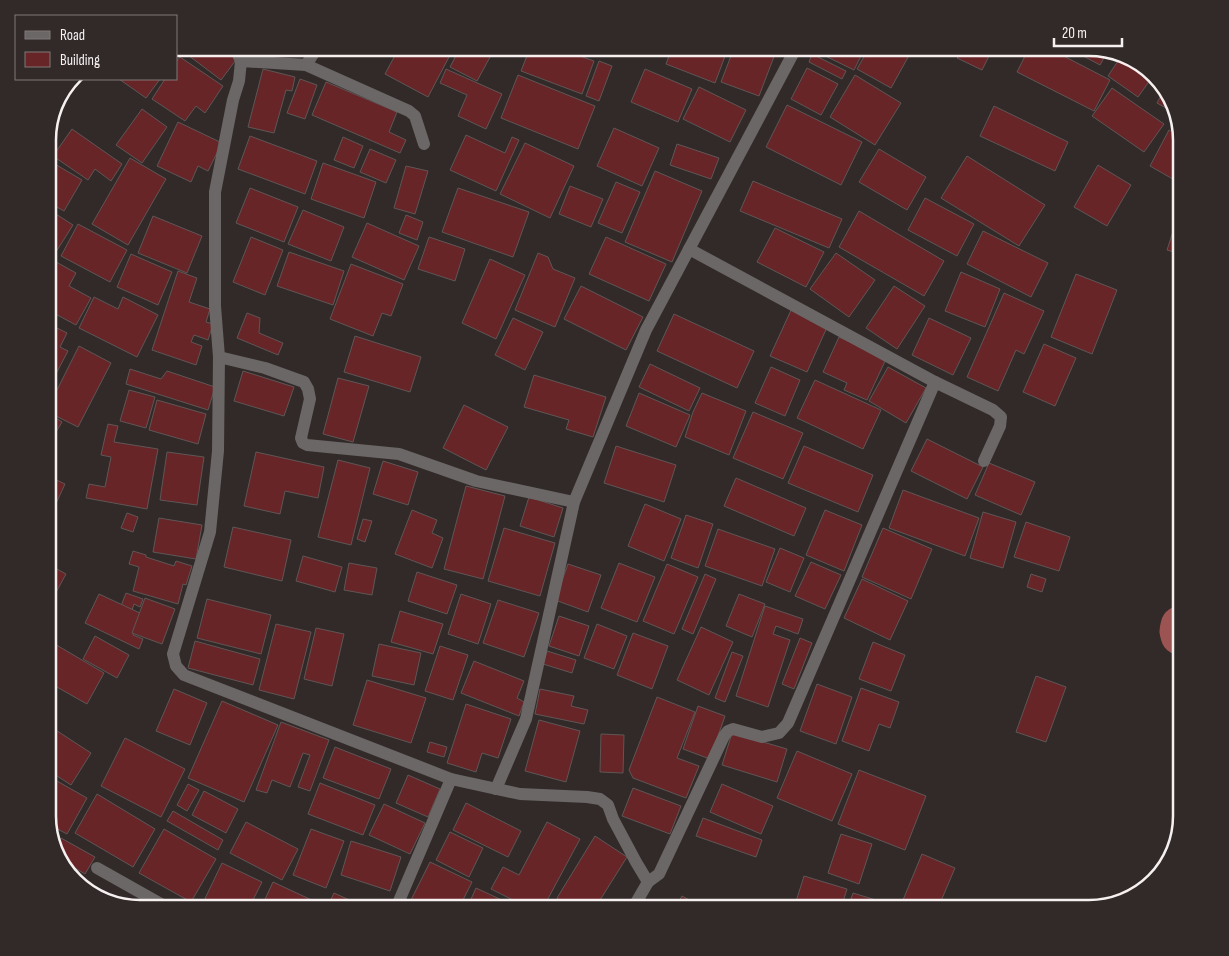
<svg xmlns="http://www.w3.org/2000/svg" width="1229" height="956" font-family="'Sofia Sans Condensed',sans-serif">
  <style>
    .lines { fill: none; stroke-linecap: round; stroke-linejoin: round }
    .river { stroke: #9c5453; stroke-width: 41 }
    .building { fill: #682527; stroke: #5f5656 }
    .minor { stroke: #6b6767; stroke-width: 12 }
    .rim { fill: none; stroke: #f6f0f0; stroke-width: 2.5 }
  </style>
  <rect width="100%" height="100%" fill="#312a29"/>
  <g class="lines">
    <!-- river -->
    <polyline class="river" points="1181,626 1180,631 1181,635"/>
  </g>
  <!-- building -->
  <g class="building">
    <polygon points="181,48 225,48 238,57 221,80 180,49"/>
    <polygon points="288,48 305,48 298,56"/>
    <polygon points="399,48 435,48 435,49 449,57 428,97 385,74"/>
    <polygon points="460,48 495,48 477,81 450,67"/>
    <polygon points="530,48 558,48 594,61 582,94 521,71"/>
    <polygon points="672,48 710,48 719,51 721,48 728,48 715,83 666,64"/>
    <polygon points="734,48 756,48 775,54 759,96 721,82"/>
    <polygon points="814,48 865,48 854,70 813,50"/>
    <polygon points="869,48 907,48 912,50 891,88 857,69"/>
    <polygon points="967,48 993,48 982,70 957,58"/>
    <polygon points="1029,48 1048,48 1110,80 1094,111 1017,72"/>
    <polygon points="1074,48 1089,48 1106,54 1100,65 1072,50"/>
    <polygon points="812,54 846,71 842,79 809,62"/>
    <polygon points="180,57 223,86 205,113 196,106 185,121 152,99 165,79 176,79 176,62"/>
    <polygon points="1120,58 1145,67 1153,76 1138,97 1108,76"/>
    <polygon points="599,61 612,66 599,101 586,96"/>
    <polygon points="807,68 838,84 821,115 791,99"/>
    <polygon points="263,69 295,77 292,91 286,90 274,133 248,127"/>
    <polygon points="446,69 502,94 486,129 458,116 467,95 440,83"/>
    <polygon points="645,69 692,89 678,122 631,102"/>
    <polygon points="518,75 595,106 578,149 501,118"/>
    <polygon points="855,75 901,103 875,145 830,117"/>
    <polygon points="73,79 80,79 59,104 56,102 57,99"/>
    <polygon points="119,79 160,79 146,98"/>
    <polygon points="300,79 317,85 305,119 287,113"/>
    <polygon points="326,82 397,112 389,132 406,140 400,153 312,115"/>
    <polygon points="699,87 746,110 730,142 683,119"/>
    <polygon points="1112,88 1164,124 1144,152 1092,116"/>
    <polygon points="1164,90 1172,99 1175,113 1157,103"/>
    <polygon points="787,105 862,142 841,185 766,147"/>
    <polygon points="994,106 1068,142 1055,171 980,136"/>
    <polygon points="142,109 167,127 142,163 116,145"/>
    <polygon points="178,122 222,143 208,171 198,166 191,182 157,166"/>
    <polygon points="614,128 659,148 642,186 597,166"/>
    <polygon points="72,129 122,164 111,181 95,169 88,180 53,156"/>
    <polygon points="1169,130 1181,137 1181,176 1178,182 1150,166"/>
    <polygon points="466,135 505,153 512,137 519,140 496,191 450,170"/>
    <polygon points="250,136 317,161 305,194 238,169"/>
    <polygon points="343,137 363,146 354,168 334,160"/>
    <polygon points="525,143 574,166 550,218 500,194"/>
    <polygon points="677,144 719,158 711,179 670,165"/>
    <polygon points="370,149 396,160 386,183 360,172"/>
    <polygon points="879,149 926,177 907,210 859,182"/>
    <polygon points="967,156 1045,205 1019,246 941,198"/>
    <polygon points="130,158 166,179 128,245 92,224"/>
    <polygon points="48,160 82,180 64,211 48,202"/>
    <polygon points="323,163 376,182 364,218 311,199"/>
    <polygon points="1098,165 1131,185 1107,226 1074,207"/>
    <polygon points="406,166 428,171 415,214 394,208"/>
    <polygon points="655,171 702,191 672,262 625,242"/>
    <polygon points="753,181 842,219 829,248 740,211"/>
    <polygon points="616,182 640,192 622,233 598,223"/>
    <polygon points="570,186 603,199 591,227 559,214"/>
    <polygon points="250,188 298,207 284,242 236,223"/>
    <polygon points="458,188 529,212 513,257 442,232"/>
    <polygon points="925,198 974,224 957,256 908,230"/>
    <polygon points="48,209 73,225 54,255 48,251"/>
    <polygon points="303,210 344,227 331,261 288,244"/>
    <polygon points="859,211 944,261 924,296 839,247"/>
    <polygon points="406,215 423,222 417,240 399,233"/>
    <polygon points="153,216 202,236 187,273 138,253"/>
    <polygon points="1177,219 1181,221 1181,254 1167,250"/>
    <polygon points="367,223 419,246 404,280 352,257"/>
    <polygon points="78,224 127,250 110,282 61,256"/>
    <polygon points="775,228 824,252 806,287 757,262"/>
    <polygon points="983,231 1048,263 1031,297 967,264"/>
    <polygon points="251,237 283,250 265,295 233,282"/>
    <polygon points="429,237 465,249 455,281 418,269"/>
    <polygon points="606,237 666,264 649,301 589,274"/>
    <polygon points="289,252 344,271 333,305 277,286"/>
    <polygon points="538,253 548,257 553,269 575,278 555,327 515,310"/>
    <polygon points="836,253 875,280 849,317 810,289"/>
    <polygon points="131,254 172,272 158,305 117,287"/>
    <polygon points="49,258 76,273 69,286 91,298 76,325 48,310"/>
    <polygon points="490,259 525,275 496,339 462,323"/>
    <polygon points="351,264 403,284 391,316 382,313 373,336 330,319"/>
    <polygon points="178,271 197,278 189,302 210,309 206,322 213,324 208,340 194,335 191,342 202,346 196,365 152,350"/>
    <polygon points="961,272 1000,289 985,327 945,311"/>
    <polygon points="1076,274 1117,290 1092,354 1051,337"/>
    <polygon points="581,286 643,317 626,350 564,319"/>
    <polygon points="894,286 925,306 897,349 866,328"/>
    <polygon points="1004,293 1044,311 1024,354 1016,350 998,391 967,377"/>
    <polygon points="94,297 118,309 123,297 158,315 137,357 79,328"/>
    <polygon points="792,308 828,325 807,372 770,356"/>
    <polygon points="247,313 260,318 259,333 283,343 278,355 237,338"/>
    <polygon points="674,314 754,351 737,388 657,351"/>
    <polygon points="513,318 543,332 525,370 495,355"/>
    <polygon points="929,318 971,338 953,375 912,355"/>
    <polygon points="55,327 67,333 60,347 68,351 48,389 48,340"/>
    <polygon points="355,336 421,357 410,392 344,372"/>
    <polygon points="839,337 886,359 867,400 844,390 847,383 823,372"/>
    <polygon points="1044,344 1076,358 1055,406 1023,392"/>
    <polygon points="79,346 111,363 78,427 48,412 48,408"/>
    <polygon points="650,364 700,388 689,411 639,387"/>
    <polygon points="771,367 800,380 785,416 755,403"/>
    <polygon points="888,367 926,388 906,423 869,401"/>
    <polygon points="130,369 161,379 167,371 215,387 208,410 126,384"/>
    <polygon points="243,371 294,387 284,416 234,401"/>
    <polygon points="534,375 606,397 593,437 566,429 569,420 524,407"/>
    <polygon points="338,378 369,386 353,442 323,434"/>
    <polygon points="815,380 881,410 863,449 797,418"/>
    <polygon points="129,390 155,397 146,428 120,421"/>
    <polygon points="639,393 690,415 676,447 626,426"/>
    <polygon points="702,393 746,411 729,455 685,437 693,412"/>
    <polygon points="157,400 206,414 198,444 149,430"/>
    <polygon points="464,405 508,427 486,470 443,448"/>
    <polygon points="753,412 803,433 783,479 733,458"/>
    <polygon points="48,413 62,422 48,445"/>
    <polygon points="108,424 118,426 114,442 158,449 147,509 86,498 89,484 105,487 111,457 101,455"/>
    <polygon points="927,439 983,467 967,499 911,471"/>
    <polygon points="616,446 676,465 664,502 604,483"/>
    <polygon points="804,446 873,475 858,512 788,483"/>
    <polygon points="167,452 204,457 197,505 160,500"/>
    <polygon points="256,452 324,467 318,498 285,491 280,514 244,506"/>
    <polygon points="338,460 370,468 351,545 318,537"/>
    <polygon points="383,461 418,472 408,505 373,494"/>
    <polygon points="989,463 1035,482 1021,515 975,495"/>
    <polygon points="48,476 65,484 48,521"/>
    <polygon points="736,478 806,508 794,536 724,506"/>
    <polygon points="466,486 505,496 483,579 444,569"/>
    <polygon points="903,490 979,518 965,556 889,528"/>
    <polygon points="529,497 563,508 554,537 520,526"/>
    <polygon points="645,504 681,519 664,561 628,546"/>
    <polygon points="412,510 437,520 432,533 443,538 432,568 395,554"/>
    <polygon points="825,510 862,525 844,571 806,555"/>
    <polygon points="983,512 1016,522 1003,568 970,558"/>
    <polygon points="127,513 138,517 133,532 121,528"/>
    <polygon points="686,515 713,524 698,568 671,558"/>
    <polygon points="159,518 202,525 196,559 153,552"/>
    <polygon points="363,519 372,521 365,542 357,539"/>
    <polygon points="1026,522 1070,537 1059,571 1014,557"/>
    <polygon points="233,527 291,540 282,581 224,567"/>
    <polygon points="504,528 555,543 540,596 488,581"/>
    <polygon points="883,528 932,549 911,599 862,577"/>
    <polygon points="718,529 775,549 762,586 705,566"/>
    <polygon points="780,548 804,558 790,592 766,582"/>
    <polygon points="133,551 146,555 146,557 174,566 176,561 192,566 186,585 183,584 178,604 133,591 139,567 129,564"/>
    <polygon points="303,556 342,567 335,592 296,581"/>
    <polygon points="811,562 841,575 825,609 795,596"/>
    <polygon points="349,563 377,568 372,595 344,590"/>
    <polygon points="619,563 655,577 637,622 601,608"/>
    <polygon points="48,564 66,574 48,607"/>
    <polygon points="568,564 601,575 588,612 555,600"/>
    <polygon points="667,564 698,577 674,634 643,621"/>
    <polygon points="417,572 457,585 447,614 408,601"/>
    <polygon points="705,574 716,579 693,634 682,629"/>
    <polygon points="1031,574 1046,579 1042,592 1027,587"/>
    <polygon points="862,579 908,601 890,640 844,618"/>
    <polygon points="126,593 143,599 140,607 134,604 132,610 121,606"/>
    <polygon points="99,594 142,614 133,635 143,639 139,649 85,623"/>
    <polygon points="461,594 491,604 478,644 448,634"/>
    <polygon points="739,594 765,604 752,637 726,626"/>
    <polygon points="145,598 175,609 162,644 132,633"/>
    <polygon points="207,599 271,615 261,654 197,638"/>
    <polygon points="498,600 539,613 524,657 483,643"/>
    <polygon points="765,606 803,619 798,634 776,626 773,634 790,640 768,707 736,696"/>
    <polygon points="400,611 443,624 433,654 391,642"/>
    <polygon points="559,616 589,626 579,656 549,646"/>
    <polygon points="276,624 311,632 294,699 259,690"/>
    <polygon points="597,624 627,636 614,669 584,658"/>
    <polygon points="701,627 733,642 709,695 677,680"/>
    <polygon points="316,628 344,634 332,686 304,679"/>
    <polygon points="633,633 668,646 652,689 617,675"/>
    <polygon points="95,636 129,655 117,678 83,659"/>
    <polygon points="800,638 812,643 794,689 782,684"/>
    <polygon points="48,640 104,673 87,704 48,682"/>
    <polygon points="195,641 260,659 253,685 188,668"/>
    <polygon points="873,642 905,655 891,691 859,679"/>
    <polygon points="379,644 421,653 414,685 372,676"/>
    <polygon points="440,646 468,655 453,700 425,691"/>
    <polygon points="547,651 576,660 572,673 543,664"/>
    <polygon points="732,652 743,656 725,702 715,698"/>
    <polygon points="474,661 524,681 517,698 524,702 519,716 461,693"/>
    <polygon points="1036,676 1066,687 1046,742 1016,732"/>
    <polygon points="367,680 426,698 411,743 353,725"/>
    <polygon points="817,684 852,697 836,744 800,731"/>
    <polygon points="861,688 899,702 890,728 879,724 869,751 842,741"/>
    <polygon points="174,689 207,703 190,745 156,731"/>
    <polygon points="540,689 574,696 571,706 588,710 584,724 535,714"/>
    <polygon points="657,697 695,712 677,758 699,766 686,798 633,778 629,770"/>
    <polygon points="222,701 278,725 244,802 188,778"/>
    <polygon points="466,704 511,719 498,758 482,753 476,772 447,763"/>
    <polygon points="698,706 725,716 710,759 683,749"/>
    <polygon points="539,720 580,731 566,782 525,771"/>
    <polygon points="281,722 329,740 310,791 298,787 310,755 303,753 290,787 272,780 267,793 256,790"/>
    <polygon points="48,725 91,753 71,785 48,770"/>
    <polygon points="732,733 787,749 777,782 722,765"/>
    <polygon points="601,734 624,735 623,773 600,772"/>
    <polygon points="125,738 185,769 161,817 101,786"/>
    <polygon points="430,742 447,747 444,757 427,752"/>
    <polygon points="335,747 391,769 379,799 323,778"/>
    <polygon points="797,751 852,774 832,821 777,798"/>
    <polygon points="859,770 926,796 905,850 838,824"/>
    <polygon points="408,775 440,789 428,817 396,803"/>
    <polygon points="48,776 87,798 67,834 48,824"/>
    <polygon points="320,783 375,805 363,835 308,814"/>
    <polygon points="188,784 199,790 187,811 177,805"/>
    <polygon points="722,784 773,806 761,834 710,812"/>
    <polygon points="633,788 681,806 670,834 622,816"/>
    <polygon points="204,791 238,809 226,833 192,815"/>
    <polygon points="97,794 155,829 133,867 75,833"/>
    <polygon points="466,803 521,831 508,857 453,830"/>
    <polygon points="384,804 425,823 410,854 369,835"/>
    <polygon points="173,811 223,840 218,850 167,821"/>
    <polygon points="703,818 762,840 756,857 696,836"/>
    <polygon points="246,822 298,849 282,880 230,853"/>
    <polygon points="547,822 580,839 543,908 529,908 491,889 503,867 519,875"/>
    <polygon points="164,829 216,859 191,902 139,873"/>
    <polygon points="311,829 344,841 326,888 293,875"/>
    <polygon points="450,832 483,848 469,877 436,860"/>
    <polygon points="841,834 872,844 859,884 828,873"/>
    <polygon points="595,836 627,857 595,908 574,908 557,898"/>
    <polygon points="61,838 95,857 85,874 57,857 55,849"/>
    <polygon points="351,841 401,857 390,891 341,875"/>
    <polygon points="922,854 955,868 938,908 923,908 903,900"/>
    <polygon points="430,862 472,882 459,908 407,908"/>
    <polygon points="222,863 262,882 249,908 204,908 201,907"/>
    <polygon points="804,876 847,889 841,908 794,908"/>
    <polygon points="273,882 316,902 313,908 261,908"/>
    <polygon points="476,888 519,908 467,908"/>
    <polygon points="334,893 367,908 327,908"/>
    <polygon points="853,893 902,908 848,908"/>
    <polygon points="682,896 704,908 675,908"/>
  </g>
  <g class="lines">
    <!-- minor -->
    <g class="minor">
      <polyline points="235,48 241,61 239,81 233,100 215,192 215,306 219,357 218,451 210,532 173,654 176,666 184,675 451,779 520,794 587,797 600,799 608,805 613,819 636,862 648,882 633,908"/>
      <polyline points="241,61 306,65 409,111 415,116 424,144"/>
      <polyline points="306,65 317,48"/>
      <polyline points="689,249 935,382 993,410 1001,417 1000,426 984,461"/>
      <polyline points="219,357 265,368 304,382 308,389 310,399 301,438 303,443 307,445 399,454 476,481 574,502"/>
      <polyline points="496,789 526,719 574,502 646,330 796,48"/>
      <polyline points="97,868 168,908"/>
      <polyline points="648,882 659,874 724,736 728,731 733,729 762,737 779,733 788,723 935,382"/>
      <polyline points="396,908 451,779"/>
    </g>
  </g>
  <!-- crop -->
  <path d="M0 0H1229V956H0ZM140 56H1089A84 84 0 0 1 1173 140V816A84 84 0 0 1 1089 900H140A84 84 0 0 1 56 816V140A84 84 0 0 1 140 56Z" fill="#312a29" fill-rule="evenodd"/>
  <path class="rim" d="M140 56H1089A84 84 0 0 1 1173 140V816A84 84 0 0 1 1089 900H140A84 84 0 0 1 56 816V140A84 84 0 0 1 140 56Z"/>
  <!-- legend -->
  <rect x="15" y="15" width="162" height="65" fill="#312a29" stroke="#807979"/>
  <rect x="25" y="31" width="25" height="8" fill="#6b6767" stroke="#807979"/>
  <text x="60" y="40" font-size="15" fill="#f6f0f0">Road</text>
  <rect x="25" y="52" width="25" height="15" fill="#682527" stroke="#807979"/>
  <text x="60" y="65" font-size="15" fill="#f6f0f0">Building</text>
  <!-- scale -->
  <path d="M1054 38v8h68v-8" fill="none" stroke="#f6f0f0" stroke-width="2.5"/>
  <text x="1062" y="38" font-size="15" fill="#f6f0f0" stroke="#312a29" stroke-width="4" paint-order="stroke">20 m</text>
</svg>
